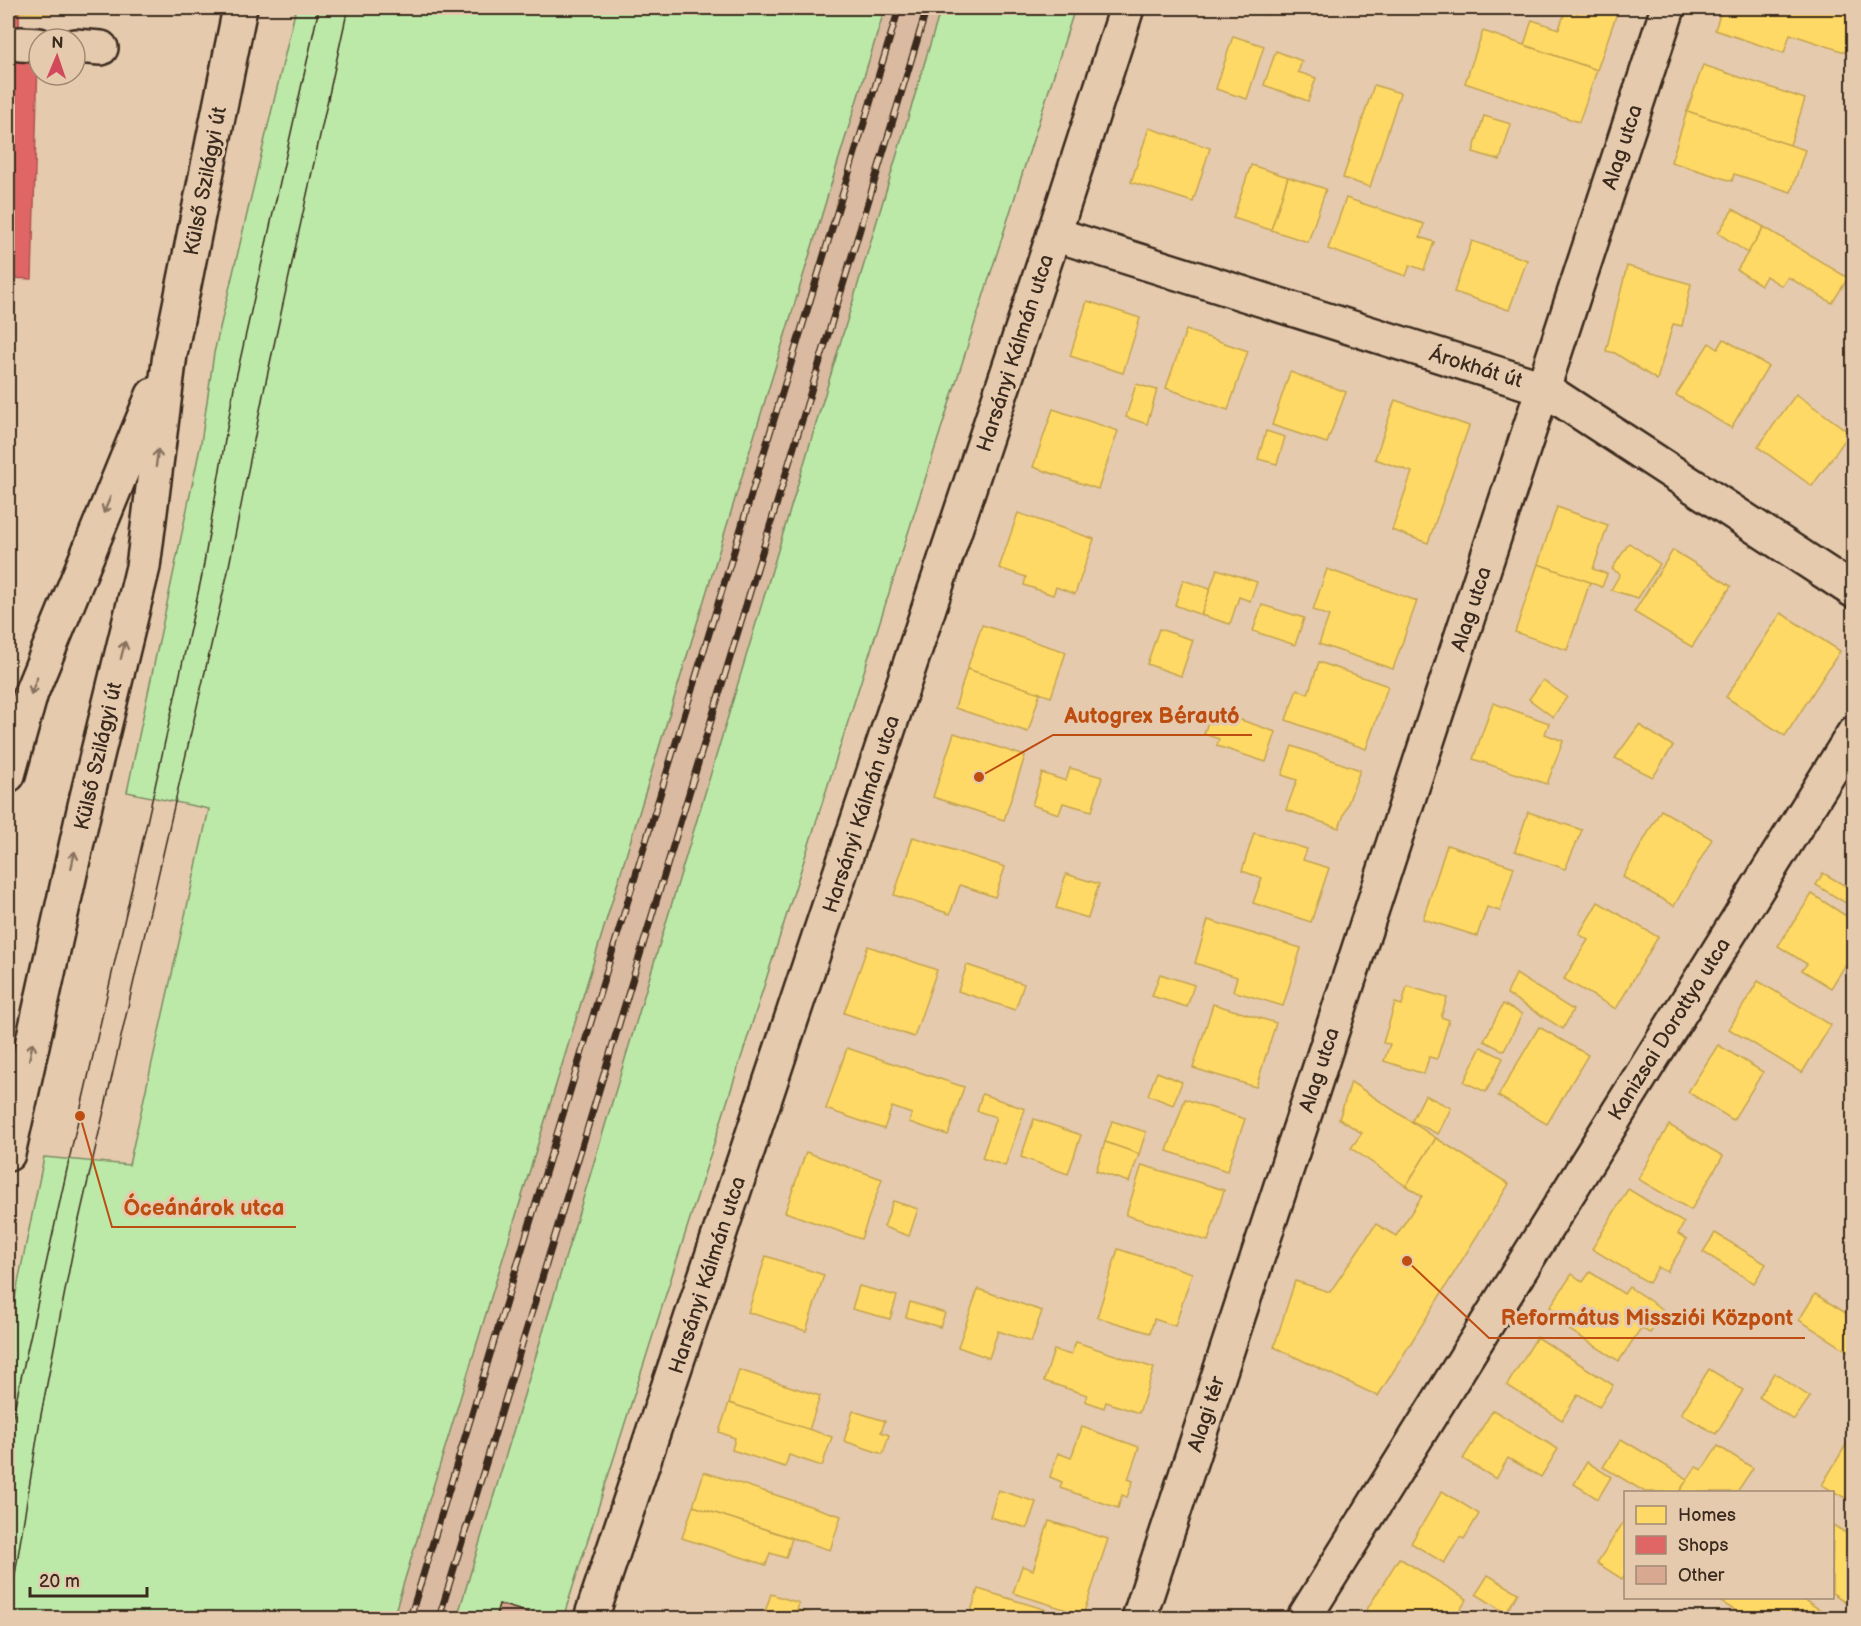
<svg xmlns="http://www.w3.org/2000/svg" width="1861" height="1626" font-family="'Balsamiq Sans',sans-serif">
  <style>
    .built { fill: #dabaa0 }
    .green { fill: #bce9a7; stroke: #7c8a62; stroke-width: 1.5 }
    .homes { fill: #ffd966; stroke: #c4a450; stroke-width: 1.5 }
    .shops { fill: #e06666; stroke: #ae5450; stroke-width: 1.5 }
    .building { fill: #d9a891; stroke: #3b2a1e; stroke-width: 1.5 }
    .lines { fill: none; stroke-linecap: round; stroke-linejoin: round }
    .minor-casing { stroke: #3b2a1e; stroke-width: 38 }
    .minor { stroke: #e5caad; stroke-width: 33 }
    .tram { stroke: #3b2a1e; stroke-width: 1.5 }
    .rail-casing { stroke: #3b2a1e; stroke-width: 7 }
    .rail { stroke: #e5caad; stroke-width: 4.5; stroke-dasharray: 14; stroke-linecap: butt }
    .oneway { stroke: #88725e }
    .labels { text-anchor: middle; stroke-width: 6; stroke-linejoin: round; paint-order: stroke }
    .street-label { font-size: 21px; fill: #3b2a1e; stroke: #e5caad }
    .leader { fill: none; stroke: #bd4d10; stroke-width: 2 }
    .callout-dot { fill: #bd4d10; stroke: #e5caad; stroke-width: 2 }
    .callout-label { font-size: 22px; text-anchor: middle; font-weight: bold; fill: #bd4d10; stroke: #e5caad; stroke-width: 6; stroke-linejoin: round; paint-order: stroke }
  </style>
  <rect width="100%" height="100%" fill="#e5caad"/>
  <filter id="ink" filterUnits="userSpaceOnUse"><feTurbulence type="fractalNoise" baseFrequency=".0167" numOctaves="2"/><feDisplacementMap in="SourceGraphic" scale="12" xChannelSelector="R" yChannelSelector="G"/><feConvolveMatrix kernelMatrix="1 2 1 2 8 2 1 2 1" color-interpolation-filters="sRGB"/></filter>
  <g filter="url(#ink)">
    <!-- built -->
    <polygon class="built" points="885,8 941,8 457,1618 393,1618"/>
    <!-- green -->
    <g class="green">
      <polygon points="296,8 885,8 393,1618 8,1618 8,1331 44,1157 129,1165 209,809 127,792 201,443 214,353"/>
      <polygon points="941,8 1075,8 563,1618 457,1618"/>
    </g>
    <!-- homes -->
    <g class="homes">
      <polygon points="8,8 55,8 54,14 8,13"/>
      <polygon points="1246,8 1270,8 1268,15"/>
      <polygon points="1580,8 1610,8 1618,10 1597,70 1524,45 1532,20 1559,29 1566,9 1578,13"/>
      <polygon points="1722,8 1849,8 1854,9 1854,55 1790,34 1784,53 1715,30"/>
      <polygon points="1483,31 1597,70 1579,122 1465,83"/>
      <polygon points="1233,36 1264,46 1247,99 1216,89"/>
      <polygon points="1276,51 1302,61 1298,72 1316,78 1308,101 1264,85"/>
      <polygon points="1703,65 1805,99 1790,145 1687,111"/>
      <polygon points="1374,85 1400,93 1370,187 1343,178"/>
      <polygon points="1687,111 1805,150 1791,192 1734,174 1732,181 1671,162"/>
      <polygon points="1484,116 1511,124 1500,160 1473,152"/>
      <polygon points="1149,128 1210,148 1193,202 1131,182"/>
      <polygon points="1251,165 1288,177 1271,230 1233,218"/>
      <polygon points="1288,177 1326,189 1308,242 1271,230"/>
      <polygon points="1346,198 1424,224 1420,237 1434,242 1424,270 1410,265 1406,276 1328,249"/>
      <polygon points="1733,209 1764,227 1748,253 1718,233"/>
      <polygon points="1764,227 1848,278 1832,303 1788,277 1782,286 1766,276 1761,285 1737,270"/>
      <polygon points="1472,241 1527,260 1509,310 1454,292"/>
      <polygon points="1627,266 1691,284 1682,326 1673,324 1657,380 1615,353 1606,351"/>
      <polygon points="1087,301 1140,318 1123,373 1070,356"/>
      <polygon points="1186,330 1248,351 1228,410 1166,388"/>
      <polygon points="1724,339 1768,366 1731,428 1676,395 1709,343 1718,349"/>
      <polygon points="1290,372 1346,392 1327,443 1272,425"/>
      <polygon points="1136,384 1157,390 1147,424 1126,417"/>
      <polygon points="1796,394 1850,433 1812,486 1758,447"/>
      <polygon points="1395,400 1469,426 1428,543 1392,530 1412,472 1375,459"/>
      <polygon points="1053,409 1118,431 1098,489 1033,467"/>
      <polygon points="1266,431 1285,437 1277,464 1258,459"/>
      <polygon points="1557,507 1608,525 1593,569 1607,574 1602,587 1538,564"/>
      <polygon points="1018,513 1094,539 1075,594 1056,587 1053,595 1024,585 1026,577 999,568"/>
      <polygon points="1629,543 1660,564 1638,598 1611,590 1620,574 1612,569"/>
      <polygon points="1673,550 1731,586 1692,647 1634,612"/>
      <polygon points="1538,564 1590,582 1567,650 1515,632"/>
      <polygon points="1217,569 1257,582 1250,601 1239,597 1230,624 1201,615"/>
      <polygon points="1327,569 1417,601 1393,669 1319,644 1329,616 1313,610"/>
      <polygon points="1183,580 1210,589 1201,615 1175,605"/>
      <polygon points="1262,605 1304,618 1295,645 1253,631"/>
      <polygon points="1781,613 1840,651 1785,736 1726,697"/>
      <polygon points="982,625 1066,652 1051,697 967,669"/>
      <polygon points="1159,629 1193,640 1181,676 1147,664"/>
      <polygon points="1319,662 1388,686 1366,749 1286,720 1297,689 1308,694"/>
      <polygon points="967,669 1040,693 1028,732 955,708"/>
      <polygon points="1543,680 1567,697 1553,717 1529,699"/>
      <polygon points="1493,703 1549,723 1545,734 1563,741 1547,784 1473,759"/>
      <polygon points="1212,710 1276,732 1266,762 1217,746 1219,739 1204,734"/>
      <polygon points="1639,725 1673,746 1653,777 1615,758"/>
      <polygon points="954,733 1025,756 1004,820 933,797"/>
      <polygon points="1292,746 1360,770 1339,828 1286,810 1297,780 1282,775"/>
      <polygon points="1070,768 1102,777 1092,811 1063,803 1059,814 1032,805 1042,773 1066,781"/>
      <polygon points="1661,810 1712,839 1674,906 1623,877"/>
      <polygon points="1528,812 1582,830 1565,869 1515,851"/>
      <polygon points="1254,833 1307,849 1303,860 1329,868 1311,922 1253,903 1262,878 1242,871"/>
      <polygon points="913,837 1005,867 995,897 960,885 950,914 894,895"/>
      <polygon points="1447,845 1514,867 1500,911 1487,907 1477,936 1423,919"/>
      <polygon points="1823,873 1854,891 1854,908 1816,885"/>
      <polygon points="1066,874 1099,884 1088,918 1056,908"/>
      <polygon points="1812,894 1854,921 1854,964 1848,961 1831,988 1802,970 1807,964 1778,946"/>
      <polygon points="1598,902 1658,937 1616,1009 1564,979 1588,940 1579,934"/>
      <polygon points="1208,920 1301,948 1283,1006 1233,991 1237,977 1195,963"/>
      <polygon points="868,946 937,970 914,1037 844,1013"/>
      <polygon points="967,965 1024,984 1015,1010 958,991"/>
      <polygon points="1160,974 1194,985 1187,1007 1152,996"/>
      <polygon points="1516,974 1573,1010 1563,1029 1507,994"/>
      <polygon points="1758,981 1831,1025 1802,1073 1729,1029"/>
      <polygon points="1407,986 1447,998 1441,1017 1449,1020 1437,1059 1429,1057 1424,1074 1384,1061 1390,1044 1383,1043 1395,1003 1402,1005"/>
      <polygon points="1213,1004 1276,1023 1256,1087 1193,1068"/>
      <polygon points="1503,1004 1522,1014 1504,1051 1484,1041"/>
      <polygon points="1539,1027 1588,1055 1547,1124 1498,1096"/>
      <polygon points="1718,1045 1763,1072 1733,1120 1688,1092"/>
      <polygon points="1481,1047 1503,1058 1486,1092 1464,1082"/>
      <polygon points="847,1048 964,1087 948,1135 909,1122 912,1114 892,1107 884,1129 826,1109"/>
      <polygon points="1157,1072 1182,1082 1173,1105 1148,1095"/>
      <polygon points="1351,1082 1436,1138 1406,1186 1351,1148 1362,1133 1339,1119"/>
      <polygon points="982,1094 1025,1109 1005,1166 982,1158 996,1117 977,1111"/>
      <polygon points="1425,1095 1451,1108 1438,1134 1412,1121"/>
      <polygon points="1185,1099 1245,1119 1227,1171 1167,1151"/>
      <polygon points="1034,1119 1081,1135 1068,1174 1021,1157"/>
      <polygon points="1112,1121 1146,1132 1139,1154 1105,1142"/>
      <polygon points="1669,1125 1723,1156 1691,1210 1638,1179"/>
      <polygon points="1436,1138 1509,1184 1378,1396 1274,1347 1295,1281 1330,1292 1376,1224 1396,1236 1422,1196 1406,1186"/>
      <polygon points="1105,1142 1139,1154 1129,1182 1096,1171"/>
      <polygon points="806,1152 882,1179 861,1239 785,1212"/>
      <polygon points="1142,1165 1224,1190 1208,1241 1126,1215"/>
      <polygon points="1628,1189 1684,1223 1678,1234 1687,1239 1667,1272 1658,1267 1649,1283 1592,1249"/>
      <polygon points="893,1201 918,1209 909,1236 884,1227"/>
      <polygon points="1715,1233 1766,1264 1754,1283 1703,1252"/>
      <polygon points="1118,1249 1192,1273 1175,1326 1154,1319 1150,1333 1097,1317"/>
      <polygon points="766,1256 824,1275 806,1331 748,1312"/>
      <polygon points="1590,1272 1624,1294 1629,1287 1665,1311 1650,1333 1641,1328 1619,1361 1563,1326 1568,1318 1550,1307 1572,1274 1583,1282"/>
      <polygon points="859,1286 897,1296 890,1319 852,1309"/>
      <polygon points="978,1289 1042,1311 1031,1342 998,1331 989,1358 958,1347"/>
      <polygon points="1815,1294 1854,1318 1854,1355 1799,1320"/>
      <polygon points="910,1302 945,1313 940,1327 906,1317"/>
      <polygon points="1537,1337 1613,1385 1599,1407 1578,1394 1562,1420 1507,1385"/>
      <polygon points="1076,1342 1154,1368 1139,1413 1106,1402 1104,1408 1085,1401 1087,1395 1044,1381 1054,1350 1071,1355"/>
      <polygon points="1709,1369 1743,1390 1716,1434 1681,1414"/>
      <polygon points="739,1370 820,1396 809,1430 729,1403"/>
      <polygon points="1774,1373 1810,1397 1794,1420 1759,1397"/>
      <polygon points="729,1403 832,1437 822,1466 789,1455 785,1467 732,1450 735,1438 719,1432"/>
      <polygon points="1493,1410 1558,1449 1541,1477 1508,1458 1496,1479 1463,1459"/>
      <polygon points="853,1411 885,1421 881,1432 889,1435 883,1454 844,1441"/>
      <polygon points="1082,1427 1139,1447 1128,1479 1133,1481 1127,1497 1122,1495 1118,1508 1060,1488 1062,1482 1050,1477 1058,1453 1071,1458"/>
      <polygon points="1850,1438 1854,1440 1854,1503 1822,1485"/>
      <polygon points="1621,1439 1688,1479 1679,1492 1645,1492 1603,1467"/>
      <polygon points="1718,1446 1753,1468 1737,1492 1679,1492 1696,1467 1702,1470"/>
      <polygon points="1587,1462 1611,1477 1598,1499 1574,1484"/>
      <polygon points="704,1472 841,1516 830,1550 693,1506"/>
      <polygon points="998,1490 1036,1502 1027,1528 990,1517"/>
      <polygon points="1442,1491 1479,1514 1464,1539 1460,1537 1444,1563 1411,1543"/>
      <polygon points="693,1506 792,1538 786,1558 770,1553 766,1565 682,1538"/>
      <polygon points="1626,1518 1626,1573 1622,1579 1597,1563"/>
      <polygon points="1049,1521 1108,1539 1083,1615 1013,1593 1022,1566 1033,1570"/>
      <polygon points="1833,1525 1854,1538 1854,1595 1848,1603 1832,1593"/>
      <polygon points="1399,1558 1467,1599 1455,1618 1378,1618 1366,1611"/>
      <polygon points="1488,1575 1518,1593 1506,1613 1476,1594"/>
      <polygon points="978,1589 1073,1618 969,1618"/>
      <polygon points="771,1594 799,1603 797,1610 819,1616 819,1618 763,1618"/>
      <polygon points="1714,1598 1801,1598 1834,1618 1748,1618"/>
    </g>
    <!-- shops -->
    <polygon class="shops" points="8,13 19,13 20,55 38,57 32,279 8,278"/>
    <!-- building -->
    <polygon class="building" points="499,1604 543,1617 542,1618 495,1618"/>
    <g class="lines">
      <defs>
        <g id="minor">
          <polyline points="20,44 39,45"/>
          <polyline points="75,46 101,48"/>
          <polyline points="1054,234 1543,388 1854,591"/>
          <polyline points="8,775 31,693 153,395"/>
          <polyline points="8,1154 86,801 143,567 170,354 240,8"/>
          <polyline points="591,1618 1054,234 1127,8"/>
          <polyline points="1139,1618 1668,8"/>
          <polyline points="1304,1618 1854,733"/>
        </g>
      </defs>
      <!-- minor casing -->
      <use href="#minor" class="minor-casing"/>
      <!-- minor -->
      <use href="#minor" class="minor"/>
      <!-- tram -->
      <g class="tram">
        <polyline points="8,1449 12,1419 73,1142 148,818 202,575 234,387 319,8"/>
        <polyline points="8,1618 40,1420 78,1224 227,576 263,395 348,8"/>
      </g>
      <defs>
        <g id="rail">
          <polyline points="410,1618 899,8"/>
          <polyline points="439,1618 927,8"/>
        </g>
      </defs>
      <!-- rail casing -->
      <use href="#rail" class="rail-casing"/>
      <!-- rail -->
      <use href="#rail" class="rail"/>
    </g>
    <!-- one-way arrows -->
    <defs><path id="oneway-shaft" d="M-6 0H5M1.5-3L5.5 0L1.5 3" fill="none" stroke-width="1.6" stroke-linecap="round" stroke-linejoin="round" transform="scale(1.5)"/></defs>
    <g class="oneway">
      <use href="#oneway-shaft" transform="translate(157 458) rotate(-83)"/>
      <use href="#oneway-shaft" transform="translate(107 505) rotate(113)"/>
      <use href="#oneway-shaft" transform="translate(123 650) rotate(-76)"/>
      <use href="#oneway-shaft" transform="translate(34 686) rotate(111)"/>
      <use href="#oneway-shaft" transform="translate(73 860) rotate(-78)"/>
      <use href="#oneway-shaft" transform="translate(31 1051) rotate(-78)"/>
    </g>
  </g>
  <g class="labels">
    <!-- street labels -->
    <g class="street-label">
      <text transform="translate(1622 147) rotate(-72)" y="7">Alag utca</text>
      <text transform="translate(205 181) rotate(-79)" y="7">Külső Szilágyi út</text>
      <text transform="translate(1015 353) rotate(-72)" y="7">Harsányi Kálmán utca</text>
      <text transform="translate(1476 367) rotate(17)" y="7">Árokhát út</text>
      <text transform="translate(1471 609) rotate(-72)" y="7">Alag utca</text>
      <text transform="translate(98 756) rotate(-77)" y="7">Külső Szilágyi út</text>
      <text transform="translate(861 814) rotate(-72)" y="7">Harsányi Kálmán utca</text>
      <text transform="translate(1669 1029) rotate(-58)" y="7">Kanizsai Dorottya utca</text>
      <text transform="translate(1319 1070) rotate(-72)" y="7">Alag utca</text>
      <text transform="translate(707 1275) rotate(-72)" y="7">Harsányi Kálmán utca</text>
      <text transform="translate(1206 1414) rotate(-72)" y="7">Alagi tér</text>
    </g>
  </g>
  <!-- callouts -->
  <path class="leader" d="M979 777L1053 735H1252M80 1116L112 1227H296M1407 1261L1489 1338H1805"/>
  <g class="callout-dot">
    <circle cx="979" cy="777" r="6"/>
    <circle cx="80" cy="1116" r="6"/>
    <circle cx="1407" cy="1261" r="6"/>
  </g>
  <g class="callout-label">
    <text x="1152" y="723">Autogrex Bérautó</text>
    <text x="204" y="1215">Óceánárok utca</text>
    <text x="1647" y="1325">Református Missziói Központ</text>
  </g>
  <!-- margin -->
  <rect width="1861" height="1626" fill="none" stroke="#e5caad" stroke-width="30"/>
  <rect x="15" y="15" width="1831" height="1596" fill="none" stroke="#3b2a1e" stroke-width="2" filter="url(#ink)"/>
  <!-- legend -->
  <rect x="1624" y="1491" width="210" height="108" fill="#e5caad" stroke="#a18a74" stroke-width="1.5"/>
  <rect x="1636" y="1506" width="30" height="18" fill="#ffd966" stroke="#a18a74" stroke-width="1.5"/>
  <text x="1678" y="1521" font-size="18" fill="#3b2a1e">Homes</text>
  <rect x="1636" y="1536" width="30" height="18" fill="#e06666" stroke="#a18a74" stroke-width="1.5"/>
  <text x="1678" y="1551" font-size="18" fill="#3b2a1e">Shops</text>
  <rect x="1636" y="1566" width="30" height="18" fill="#d9a891" stroke="#a18a74" stroke-width="1.5"/>
  <text x="1678" y="1581" font-size="18" fill="#3b2a1e">Other</text>
  <!-- north arrow -->
  <g transform="translate(57 57) rotate(2)"><circle r="28" fill="#e5caad" stroke="#a18a74" stroke-width="1.5"/>
  <path d="M0-4.5L10 22L0 15L-10 22Z" fill="#d1495b"/>
  <text y="-9" font-size="16" font-weight="bold" text-anchor="middle" fill="#3b2a1e">N</text>
  </g>
  <!-- scale -->
  <path d="M30 1587v9h117v-9" fill="none" stroke="#3b2a1e" stroke-width="3"/>
  <text x="39" y="1587" font-size="18" fill="#3b2a1e" stroke="#e5caad" stroke-width="4.5" paint-order="stroke">20 m</text>
</svg>
